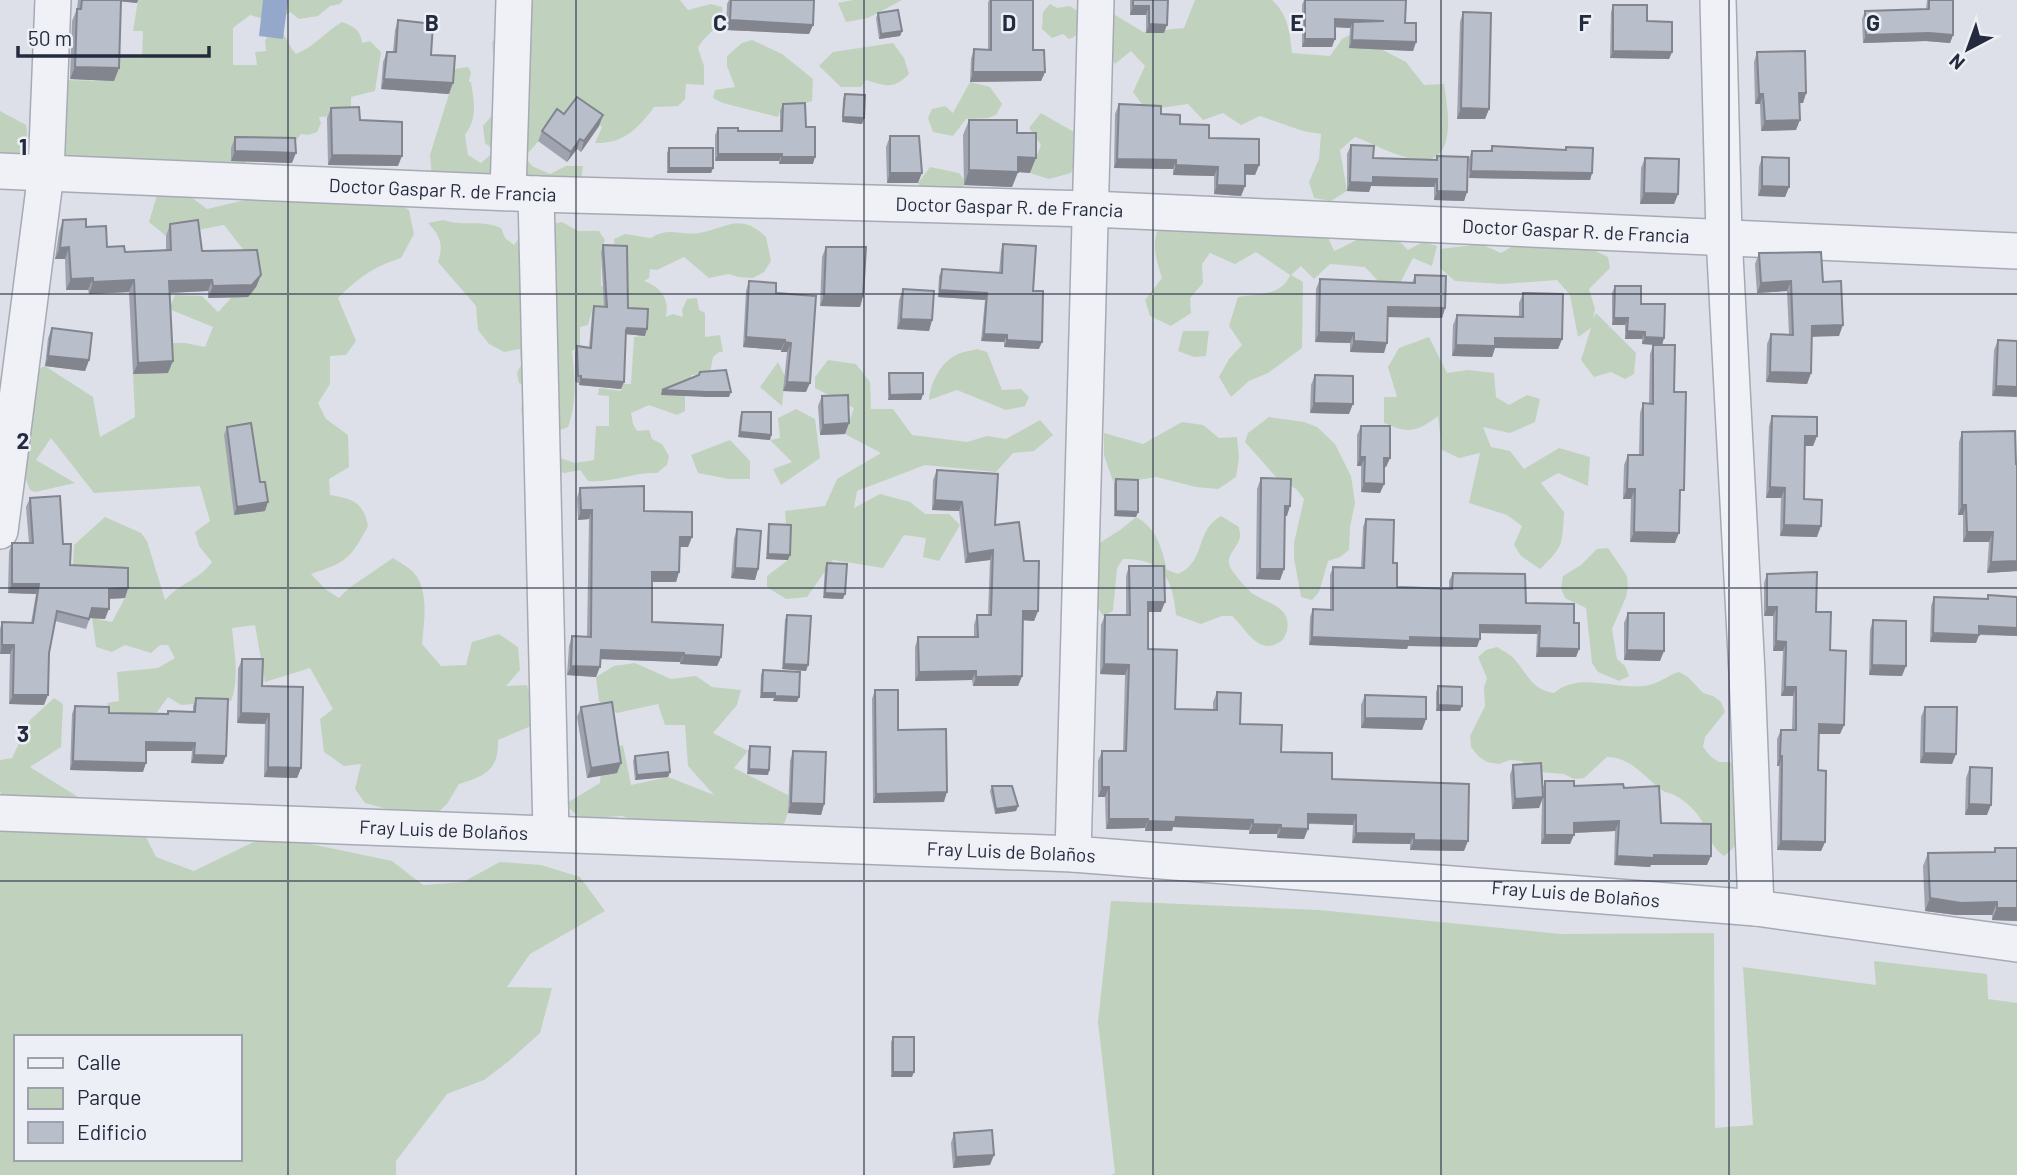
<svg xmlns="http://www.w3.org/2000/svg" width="2017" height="1175" font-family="Barlow,sans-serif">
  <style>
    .green { fill: #c0d2bd; fill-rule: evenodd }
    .water { fill: #94a8cb }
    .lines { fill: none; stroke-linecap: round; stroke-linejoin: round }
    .minor-casing { stroke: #a6aab5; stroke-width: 38 }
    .minor { stroke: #eff1f6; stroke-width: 35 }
    .wall { fill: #9fa3af }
    .shaded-wall { fill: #82858e }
    .building { fill: #b9becb; stroke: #82858e; stroke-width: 2 }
    .grid { fill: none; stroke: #252b3f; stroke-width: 2; stroke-opacity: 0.55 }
    .labels { text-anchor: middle; stroke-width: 5; stroke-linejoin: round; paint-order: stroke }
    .street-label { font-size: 19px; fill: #252b3f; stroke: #eceff5 }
    .grid-label { font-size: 23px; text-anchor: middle; font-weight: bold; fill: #252b3f; stroke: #eceff5; stroke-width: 5; stroke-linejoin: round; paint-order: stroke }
  </style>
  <rect width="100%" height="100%" fill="#dde0e8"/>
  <!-- green -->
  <g class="green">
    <path d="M138,0H343L340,4L330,6L318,16L299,19L290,12L273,22L250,15L233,28V65H257L255,52L266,51L265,41L271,30H280C289,39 288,46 296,54C314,47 325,32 342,22C353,26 361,30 362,43L370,41L381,52L375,91L351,97V115L319,117L321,123L317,132L308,135L301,134L291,148L247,159L235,178L45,155L60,80L114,81L116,56L142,58L143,31H133Z"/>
    <path d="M523,0H680L688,10L711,4L722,7C726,28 706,31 698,48L704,66V85L686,84L685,99L678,106L654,107C638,129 623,144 595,143L602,127L576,105C566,109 534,146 525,157L532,166L550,174L566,166H583L580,188L433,191L430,155L449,94L454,69L468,67L471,72L469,82H471C474,103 478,117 465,135L468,155L481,163L495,151L485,143L483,126L505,100L495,73L492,42L511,24Z"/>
    <polygon points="853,0 902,0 868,18 846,22 838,3"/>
    <path d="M1195,0H1272C1288,14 1290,33 1292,53L1330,56L1342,39L1363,28L1381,49L1406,62L1424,85L1444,84C1448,110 1459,169 1413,159C1393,155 1374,144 1355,137L1340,150L1347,191L1331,201L1314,198L1309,182L1319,159L1321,134L1303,131L1260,116L1241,125L1223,113L1203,120L1188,104L1146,110L1133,92L1145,66L1131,51L1115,64L1083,15C1081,27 1082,35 1069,39L1063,34L1052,38L1042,29L1043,12L1050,4L1057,8L1070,6L1082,14L1107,10L1143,32L1184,28Z"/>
    <polygon points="752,40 782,54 813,79 812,101 780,111 778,117 723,103 713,98 715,90 735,87 727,66 727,56 742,43"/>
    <path d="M893,43L904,58L909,74C893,90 886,86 866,80L861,87H841L819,66L833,52Z"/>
    <polygon points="970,82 990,87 1002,104 996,115 988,118 966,119 953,136 933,132 928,118 932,109 945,106 953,113"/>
    <path d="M0,111L26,125C29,138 23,153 21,167L0,169Z"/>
    <polygon points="1041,113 1079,135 1077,157 1071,173 1049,179 1030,173 1041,145 1029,128"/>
    <polygon points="930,167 959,173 965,181 961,199 928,201 918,183"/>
    <path d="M272,185L372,189L409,210L414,234L401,258C373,267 358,278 338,298L356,341L346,355L330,356V384L318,403L326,419L348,435L349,467L329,479L330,495C354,499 363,502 368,526C350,560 346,562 311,574L325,589L339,598L349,588L393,558C399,562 407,566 412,571C430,588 424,622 422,644L441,666L466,665L472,642L499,634L518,647L520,670L506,686L527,685L532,700L531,726L498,740C499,770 485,776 459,784L447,804L433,817L398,812L365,803L355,789L361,764L344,766L324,752L320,719L333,709L310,668L265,682L255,625L232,628C234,651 240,678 231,701L181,705L168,697L157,712L113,722L107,703L119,701L117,672L158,668L175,658L168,645H160L151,653L125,645L112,652L96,647L92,618L112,622L125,598L128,585L73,567L74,545L105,517L141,533L147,541L165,600C182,581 197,582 212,562L199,546L195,532L210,521L200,486L94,493L51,438L36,460L75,483L35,492L30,490L6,427V383L45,366L93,397L100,437L135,417L133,374L168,372L169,351L173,343H185L205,347L213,327L169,309L175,295L202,296L218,312L232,297L253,262L224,225L166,236L149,222L157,195L176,186L207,209L250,199Z"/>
    <path d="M1166,208L1325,230L1334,251C1351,245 1371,227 1389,234C1396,237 1403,245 1408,250L1423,242L1437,246L1432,266L1413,258L1400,283H1380L1365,267L1330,264L1314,279L1301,266L1291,275L1303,282L1302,348L1268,373L1249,381L1231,397L1219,377L1229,359L1242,345L1229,326L1238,297C1257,294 1282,296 1290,275L1256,252L1235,264L1210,253L1202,264L1203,283L1190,298L1191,313L1171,326L1150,316L1145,300L1162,278C1151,244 1153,240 1166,208Z"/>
    <path d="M443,220C465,227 479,219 501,228L505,238L514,245C528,225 539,226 562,222L578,231H599L605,240L601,252V286L618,288L614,239L625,234L651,238C669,226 680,236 699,233C728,228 740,212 766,237L771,261L764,272L753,278L739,277L728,274L709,278L684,257L657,270L650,269L649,278L644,281C660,287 670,298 666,317L673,314L683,317L682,310L687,299L697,298L699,310L705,313V337L720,335L723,352H719L713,357L710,374L691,375V381L685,392V411L677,415L649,405L631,413L633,424L637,431L649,430L652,439L662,444L669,456L667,465L657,473C633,472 612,483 588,481L580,470L565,473L546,470L560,458L575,463L594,460L596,426H609V396L598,395L599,388L621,391L622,384H631L634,337L645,336L647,313L592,311L588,325L580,327V347L572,351C575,377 577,403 568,427C554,433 537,437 524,428L521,408L529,398L525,386L519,383L517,373L521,365L520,349L504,352L489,344L478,330L476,306L438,262C444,244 440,236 428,223Z"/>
    <polygon points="1570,239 1608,257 1610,268 1589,289 1595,309 1593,319 1596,313 1636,353 1634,374 1625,379 1611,372 1594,377 1581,360 1591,328 1578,337 1570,295 1557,280 1502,284 1455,281 1440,268 1440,249 1481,244 1501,253 1518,243 1529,247"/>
    <polygon points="1183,331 1209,331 1206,356 1194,357 1178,351"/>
    <path d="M1429,337L1447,373L1468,370L1494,373L1496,397L1509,405L1527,395L1540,399L1535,422L1510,433L1483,427L1491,447L1510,451L1524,469L1559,448L1590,457L1588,486L1558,473L1541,483L1564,512C1562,545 1564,546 1540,569L1521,556L1514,545L1522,526L1507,515L1469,503L1480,453L1459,458L1442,450L1438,416C1417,432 1409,434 1384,423V397H1397L1388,367L1399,348Z"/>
    <path d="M977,349L987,352L1002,390L1021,389L1029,397L1025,406L1006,410L957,390L929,400C930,384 940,364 954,356C960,352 970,351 977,349Z"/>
    <polygon points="828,360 856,364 870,382 871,409 893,409 912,435 967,442 987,436 1006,439 1040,420 1053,435 1034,451 1013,453 996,472 925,465 857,491 854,508 880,494 910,502 925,514 949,514 960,525 939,561 923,557 926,538 904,535 883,568 833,560 807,597 786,599 767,587 767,576 788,560 785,511 825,506 837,479 881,453 845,434 854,408 815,388 815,377"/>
    <polygon points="778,362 785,376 782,406 760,387"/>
    <polygon points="796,409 815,419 820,458 781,485 773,469 792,462 770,440 780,438 778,418"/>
    <polygon points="1269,417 1304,422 1317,427 1335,444 1351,476 1355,503 1350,527 1349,550 1340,557 1328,561 1319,592 1312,600 1301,597 1294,558 1294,543 1304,499 1296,489 1276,477 1245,442 1248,433"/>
    <polygon points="1182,422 1203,425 1219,438 1237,437 1239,458 1236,477 1218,489 1196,487 1156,477 1114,484 1104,455 1104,433 1143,444"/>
    <polygon points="730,440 750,461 750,479 729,479 698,473 691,455"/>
    <path d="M1221,516L1239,527C1239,530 1241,534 1240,537C1238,548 1225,555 1230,567C1232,572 1250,593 1255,595C1269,604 1292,607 1287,631C1285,636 1283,641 1278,643C1257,655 1245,627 1232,616H1222L1201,624L1176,615C1173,580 1163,558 1123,559L1117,568L1113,611L1103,616L1091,596L1094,550L1101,542L1120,530L1136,517C1157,528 1162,549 1167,570L1178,574C1207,561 1194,531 1221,516Z"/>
    <polygon points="1608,548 1627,576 1628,587 1626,597 1612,629 1617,659 1625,666 1629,676 1619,681 1598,672 1592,663 1586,608 1565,598 1561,588 1563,576 1581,565 1597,549"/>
    <path d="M1497,647C1503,651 1511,654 1516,661C1528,675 1532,690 1554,693C1580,670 1619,692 1649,685C1660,683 1668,675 1679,672L1688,677L1703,693L1713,696L1721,702L1725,712L1705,737L1703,747L1710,756L1719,762H1730L1739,767L1747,785L1734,817C1742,835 1739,845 1724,856C1709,846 1708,829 1698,815C1691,806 1683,799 1672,794C1670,793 1664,792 1662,790C1644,777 1631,757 1607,757L1584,778L1574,779L1564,774L1540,772L1521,761L1510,760L1499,764L1487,762L1478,756L1471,747L1470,736L1485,706L1484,688L1487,678L1478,657L1486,650Z"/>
    <polygon points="635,663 671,679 696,676 712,687 741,690 737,705 713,733 748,751 734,768 788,795 788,813 782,829 740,839 702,820 661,830 622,816 581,819 565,804 600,783 602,752 623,745 631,785 668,777 714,795 688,766 685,725 665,725 658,704 617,713 599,701 596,677 614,666"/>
    <path d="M54,698L63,704L61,747L30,767L99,810L137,819L156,857L194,871L268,835L392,861L423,885L463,882L500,862L541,865L580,877L605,911L530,954L507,987L552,988L540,1033L509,1061L484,1080L447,1094L396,1161V1175H0V812L5,811L0,790V760L12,758L30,720ZM16,1037H240V1159H16Z"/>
    <polygon points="1111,901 1319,910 1561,934 1714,933 1715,1128 1753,1125 1743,967 1876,985 1874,961 1987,974 1988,999 2017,1003 2017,1175 1111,1175 1115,1173 1098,1022"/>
  </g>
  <!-- water -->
  <polygon class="water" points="263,0 288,0 283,39 259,36"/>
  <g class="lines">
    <defs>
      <g id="minor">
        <polyline points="1718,0 1724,236 1747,673 1756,908"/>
        <path id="s1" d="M0,171L536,194L1091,209L2017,251"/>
        <polyline points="508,192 514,0"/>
        <polyline points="536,194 551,833"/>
        <polyline points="0,531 46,173 53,0"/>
        <path id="s2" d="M0,813L1073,854L1756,908L2017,944"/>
        <polyline points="1073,854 1096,0"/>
      </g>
    </defs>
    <!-- minor casing -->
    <use href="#minor" class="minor-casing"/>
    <!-- minor -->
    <use href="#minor" class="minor"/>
  </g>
  <!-- wall -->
  <g class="wall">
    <polygon points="78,0 138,0 137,3 121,1 119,68 114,81 70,79 72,21 77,9"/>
    <polygon points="729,0 814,0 813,25 809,34 726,30 727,4"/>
    <polygon points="989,0 1033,0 1033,50 1045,72 1041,81 970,82 971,59 974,49 988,49 988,3"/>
    <polygon points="1130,0 1168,0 1164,33 1146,33 1146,15 1130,15"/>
    <polygon points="1304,0 1406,0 1405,23 1416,42 1413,51 1349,48 1350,28 1335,27 1332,47 1302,47 1302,5"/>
    <polygon points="1927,0 1953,0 1953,35 1950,43 1926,41 1863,43 1862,19 1865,11 1926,9"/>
    <polygon points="1613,5 1647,21 1672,52 1669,59 1610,58 1611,12"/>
    <polygon points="1463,12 1489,109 1485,119 1457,119 1460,22"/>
    <polygon points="878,13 902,31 900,36 879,39 876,18"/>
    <polygon points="398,20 449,94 381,89 383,62 387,52 393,52 395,30"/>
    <polygon points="1757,52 1806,93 1803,103 1799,103 1796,130 1761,131 1760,104 1755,104 1754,62"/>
    <polygon points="845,94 864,118 862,124 842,122 843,99"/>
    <polygon points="783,104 806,127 813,164 779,164 779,161 715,161 715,135 718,128 738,131 780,131 780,111"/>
    <polygon points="1119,104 1161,114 1180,124 1209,138 1259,165 1255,175 1245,175 1245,186 1241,196 1214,194 1214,176 1173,175 1173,169 1114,168 1115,114"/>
    <polygon points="331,108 360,120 398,166 328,165 327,118"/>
    <polygon points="564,114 603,115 599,126 581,152 577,149 567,162 538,141 542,131"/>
    <polygon points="969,120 1017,133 1030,173 1018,172 1012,187 964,185 963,135"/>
    <polygon points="890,136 918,183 887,183 886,147"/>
    <polygon points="235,137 292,163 231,161 231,148"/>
    <polygon points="1351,145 1373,158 1436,160 1437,156 1467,192 1464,201 1434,200 1434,187 1371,186 1369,192 1347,191 1347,154"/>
    <polygon points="1492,146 1565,150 1566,147 1592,173 1590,180 1469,178 1469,158 1472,151 1490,151"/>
    <polygon points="669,148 713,168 711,173 667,173 667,153"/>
    <polygon points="1762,157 1789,187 1785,197 1758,196 1759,167"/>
    <polygon points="1645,158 1678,194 1674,204 1640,204 1641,168"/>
    <polygon points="63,220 86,227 107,247 125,252 166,250 166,236 170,224 202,251 261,275 256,287 248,297 208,298 208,291 169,293 168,373 133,374 129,292 89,294 88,290 66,290 65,259 55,259 59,232"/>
    <polygon points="1003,244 1033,291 1039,349 1004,347 1004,342 981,341 985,300 938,297 939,276 942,269 999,273 1001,251"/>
    <polygon points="603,245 628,308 645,336 626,334 624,382 621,389 579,385 579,383 575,382 575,353 577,346 589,348 592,313 594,306 604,307 601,252"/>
    <polygon points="826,247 863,296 860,307 820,306 822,257"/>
    <polygon points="1759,253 1823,282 1839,336 1811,336 1811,373 1807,384 1766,382 1767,344 1771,334 1789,335 1787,291 1757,293 1755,264"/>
    <polygon points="1415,275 1445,308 1442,318 1388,317 1384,353 1350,352 1350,343 1315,342 1316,289 1320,279 1412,283"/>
    <polygon points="749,281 776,293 806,392 783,391 787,352 781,352 781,350 743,347 746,291"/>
    <polygon points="1615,286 1641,304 1664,338 1662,345 1674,392 1680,500 1675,543 1630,542 1631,499 1623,499 1624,465 1628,455 1639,455 1640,413 1643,403 1649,403 1650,354 1653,345 1642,344 1642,339 1625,339 1625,325 1612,325 1612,293"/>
    <polygon points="903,289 932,320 929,331 897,329 899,300"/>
    <polygon points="1523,293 1562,339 1558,349 1495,348 1492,357 1452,356 1453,325 1457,315 1519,317 1519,303"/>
    <polygon points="52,328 89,360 85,371 45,366 48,338"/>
    <polygon points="1998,340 2017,341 1992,396 1994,350"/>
    <polygon points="889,373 923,394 921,400 888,400 888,378"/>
    <polygon points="1315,375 1349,414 1310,413 1311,385"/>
    <polygon points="822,396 849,423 845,434 820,435 818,406"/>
    <polygon points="742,412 771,435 770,440 738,437 740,417"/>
    <polygon points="1772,416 1817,436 1813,446 1805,446 1804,499 1817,537 1780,536 1781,498 1766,498 1769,426"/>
    <polygon points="1361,426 1390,458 1386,467 1384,467 1384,484 1380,493 1361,492 1361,466 1357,466 1357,435"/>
    <polygon points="227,427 260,482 265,511 234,515 224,435"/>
    <polygon points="1962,432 2017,464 2017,571 1987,573 1989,542 1963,542 1963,515 1958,515 1959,442"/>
    <polygon points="937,470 995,525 1024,561 1038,611 1034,621 1023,620 1022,676 1018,686 973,686 972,680 915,681 915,647 918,637 974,637 974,625 977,615 988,615 990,560 965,563 959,511 932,510 933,480"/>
    <polygon points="1261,478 1287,516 1285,516 1284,569 1280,580 1256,579 1257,489"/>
    <polygon points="1116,479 1138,512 1136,517 1114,516 1114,484"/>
    <polygon points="580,488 644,511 692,537 688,547 680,547 679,572 676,582 652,582 652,622 721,657 717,666 680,664 680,662 600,659 596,677 567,675 569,646 572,636 587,637 589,519 578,520 577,498"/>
    <polygon points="30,498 63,544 70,565 128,588 125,598 109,599 105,619 90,618 86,629 55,621 49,653 44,705 9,704 10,654 0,654 0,629 2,622 31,623 36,594 8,593 9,552 12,543 29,543 26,507"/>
    <polygon points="1366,519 1393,563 1397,587 1449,589 1449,581 1453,573 1574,623 1579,649 1576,657 1536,657 1537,634 1480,633 1477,647 1408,646 1407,649 1309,645 1310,617 1313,609 1330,610 1330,575 1333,567 1361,568 1363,527"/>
    <polygon points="769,524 788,560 766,559 768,529"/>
    <polygon points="737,529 758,569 755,580 731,578 734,539"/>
    <polygon points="827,563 843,599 823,598 825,568"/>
    <polygon points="1129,566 1161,612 1148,612 1148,649 1175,709 1213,710 1213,702 1217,692 1240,724 1281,752 1464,851 1410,850 1410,844 1352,843 1353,825 1308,824 1304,839 1277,838 1277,834 1249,834 1249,830 1173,827 1172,831 1145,831 1145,828 1106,829 1105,797 1098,797 1098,761 1102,751 1123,751 1125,675 1100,674 1101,625 1105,615 1126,615 1126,576"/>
    <polygon points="1767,574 1816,612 1830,650 1844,725 1840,734 1819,734 1818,770 1825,842 1821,851 1777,850 1779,766 1777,766 1777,739 1781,730 1792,730 1793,696 1781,696 1783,651 1773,651 1773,616 1764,616 1764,583"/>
    <polygon points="1988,595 2017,636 1979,635 1976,643 1930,642 1931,606 1934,597 1987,599"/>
    <polygon points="1628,613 1660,661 1624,660 1624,623"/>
    <polygon points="787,615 808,665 806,671 782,669 785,620"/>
    <polygon points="1873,620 1902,676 1869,675 1870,630"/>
    <polygon points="242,659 262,686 301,768 297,778 264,777 265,724 237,723 238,669"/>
    <polygon points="763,670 799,697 797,702 773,701 774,698 760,698 761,675"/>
    <polygon points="1438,686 1462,706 1460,711 1436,711 1436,692"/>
    <polygon points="875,690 898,730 944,802 873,803 872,699"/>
    <polygon points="1365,695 1426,719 1422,730 1361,728 1361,705"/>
    <polygon points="196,698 223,764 191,763 192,751 146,751 143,772 70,770 72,714 75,706 109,713 167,714 168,711 193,712 193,706"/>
    <polygon points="581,707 617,773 587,778 577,717"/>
    <polygon points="1925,707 1956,754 1952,764 1920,763 1921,717"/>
    <polygon points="750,746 769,770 768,775 747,774 748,751"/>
    <polygon points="793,751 824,804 821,815 788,813 790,761"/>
    <polygon points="635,756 670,772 668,777 635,780 633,761"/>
    <polygon points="1513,765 1542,790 1545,781 1574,786 1624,788 1661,823 1707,865 1651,865 1650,867 1614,865 1615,831 1574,833 1570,844 1541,844 1542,800 1539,808 1512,809 1510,775"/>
    <polygon points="1970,767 1987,815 1965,815 1966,778"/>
    <polygon points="992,786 1018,806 1016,811 995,814 990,791"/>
    <polygon points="1995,848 2017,921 1992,920 1992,915 1956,915 1925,911 1923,866 1928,853 1994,852"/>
    <polygon points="893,1037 912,1077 891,1077 891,1042"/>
    <polygon points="954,1133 990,1165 953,1168 951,1143"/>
  </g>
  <!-- shaded-wall -->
  <g class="shaded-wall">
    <polygon points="117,0 138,0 137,3 116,1"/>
    <polygon points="1133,6 1149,6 1146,15 1130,15"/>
    <polygon points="1335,19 1384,21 1353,22 1350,28 1332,27"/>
    <polygon points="730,20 813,25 809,34 726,30"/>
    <polygon points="1149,24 1167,25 1164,33 1146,33"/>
    <polygon points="902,31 900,36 879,39 881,34"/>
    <polygon points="1929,33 1953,35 1950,43 1926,41 1863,43 1866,35"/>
    <polygon points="1305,39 1335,39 1332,47 1302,47"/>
    <polygon points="1352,40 1416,42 1413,51 1349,48"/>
    <polygon points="1613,51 1672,52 1669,59 1610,58"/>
    <polygon points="75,67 119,68 114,81 70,79"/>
    <polygon points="973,72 1045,72 1041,81 970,82"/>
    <polygon points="384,79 453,83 449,94 381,89"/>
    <polygon points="1799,93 1806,93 1803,103 1795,103"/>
    <polygon points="1759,94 1763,94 1760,104 1755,104"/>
    <polygon points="1461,108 1489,109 1485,119 1457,119"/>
    <polygon points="603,115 599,126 581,152 584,141"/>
    <polygon points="843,117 864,118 862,124 842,122"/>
    <polygon points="1800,120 1796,130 1761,131 1765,121"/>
    <polygon points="580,139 577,149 567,162 571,152"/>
    <polygon points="235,151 296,153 292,163 231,161"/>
    <polygon points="718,154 782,154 779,161 715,161"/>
    <polygon points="332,155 402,156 398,166 328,165"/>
    <polygon points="782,157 815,157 813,164 779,164"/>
    <polygon points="1018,157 1036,158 1030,173 1018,172 1012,187 964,185 969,170"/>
    <polygon points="1117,159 1176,160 1173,169 1114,168"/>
    <polygon points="1176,165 1218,167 1214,176 1173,175"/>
    <polygon points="1245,165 1259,165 1255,175 1242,174"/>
    <polygon points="669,168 713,168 711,173 667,173"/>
    <polygon points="1471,171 1592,173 1590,180 1469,178"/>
    <polygon points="890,173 922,173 918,183 887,183"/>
    <polygon points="1373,177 1437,179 1434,187 1371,186 1369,192 1347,191 1350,182"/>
    <polygon points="1217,185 1245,186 1241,196 1214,194"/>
    <polygon points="1762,186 1789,187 1785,197 1758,196"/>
    <polygon points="1437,191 1467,192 1464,201 1434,200"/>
    <polygon points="1644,193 1678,194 1674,204 1640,204"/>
    <polygon points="69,247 65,259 55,259 60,248"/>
    <polygon points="261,275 256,287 248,297 208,298 213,286"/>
    <polygon points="93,278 88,290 66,290 71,279"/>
    <polygon points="134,280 129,292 89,294 93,282"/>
    <polygon points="212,280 208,291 164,293 169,281"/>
    <polygon points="1791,281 1787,291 1757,293 1761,283"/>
    <polygon points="940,290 987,293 985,300 938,297"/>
    <polygon points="824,296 863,296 860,307 820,306"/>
    <polygon points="1388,307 1445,308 1442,318 1384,317"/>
    <polygon points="1614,318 1628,318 1625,325 1612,325"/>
    <polygon points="901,319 932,320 929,331 897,329"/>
    <polygon points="1843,325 1839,336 1808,337 1812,326"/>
    <polygon points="627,328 647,329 645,336 624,334"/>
    <polygon points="1627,331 1645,332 1642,339 1625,339"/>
    <polygon points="1319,332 1354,333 1350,343 1315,342"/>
    <polygon points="984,334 1007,335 1004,342 981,341"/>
    <polygon points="746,337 785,340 781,350 743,347"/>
    <polygon points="1645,337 1664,338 1662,345 1642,344"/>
    <polygon points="1495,338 1562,339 1558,349 1495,348 1492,357 1452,356 1456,345"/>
    <polygon points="1007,340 1042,342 1039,349 1004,347"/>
    <polygon points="1354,341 1387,343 1384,353 1350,352"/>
    <polygon points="785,342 791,343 787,352 781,352"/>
    <polygon points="48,356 89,360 85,371 45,366"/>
    <polygon points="173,361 168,373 133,374 138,363"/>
    <polygon points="1770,372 1811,373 1807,384 1766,382"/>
    <polygon points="581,379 624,382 621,389 579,385"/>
    <polygon points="787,382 810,383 806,392 783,391"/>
    <polygon points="1996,386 2017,387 2017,397 1992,396"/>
    <polygon points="662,390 731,392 729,397 706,397 661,395"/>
    <polygon points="923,394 921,400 888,400 890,395"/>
    <polygon points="1314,403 1353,404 1349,414 1310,413"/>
    <polygon points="849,423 845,434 820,435 823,425"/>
    <polygon points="740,432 771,435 770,440 738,437"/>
    <polygon points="1805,436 1817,436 1813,446 1801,446"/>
    <polygon points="1360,457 1365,457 1361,466 1357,466"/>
    <polygon points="1384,458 1390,458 1386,467 1381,467"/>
    <polygon points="1364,483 1384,484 1380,493 1361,492"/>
    <polygon points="1770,487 1785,488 1781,498 1766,498"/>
    <polygon points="1627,489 1635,489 1631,499 1623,499"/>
    <polygon points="935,500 962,502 959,511 932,510"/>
    <polygon points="268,502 265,511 234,515 237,507"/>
    <polygon points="1962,505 1966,505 1963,515 1958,515"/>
    <polygon points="1285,506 1290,506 1287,516 1281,516"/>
    <polygon points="581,510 592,510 589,519 578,520"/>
    <polygon points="1116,511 1138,512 1136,517 1114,516"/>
    <polygon points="1784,525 1821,526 1817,537 1780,536"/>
    <polygon points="1634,532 1679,533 1675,543 1630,542"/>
    <polygon points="1967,532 1993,532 1989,542 1963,542"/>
    <polygon points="680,537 692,537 688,547 677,547"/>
    <polygon points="993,550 990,560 965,563 968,554"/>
    <polygon points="768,554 790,555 788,560 766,559"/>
    <polygon points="2017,561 2017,571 1987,573 1991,562"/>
    <polygon points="735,568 758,569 755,580 731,578"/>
    <polygon points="1260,569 1284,569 1280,580 1256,579"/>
    <polygon points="652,572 679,572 676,582 649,582"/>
    <polygon points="12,584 39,584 36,594 8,593"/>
    <polygon points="128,588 125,598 106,599 109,589"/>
    <polygon points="825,593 845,594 843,599 823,598"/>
    <polygon points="1148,602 1165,602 1161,612 1145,612"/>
    <polygon points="1767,607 1777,607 1773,616 1764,616"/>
    <polygon points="92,608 109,609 105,619 89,618"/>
    <polygon points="1023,611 1038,611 1034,621 1020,620"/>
    <polygon points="1480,625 1540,626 1537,634 1477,633"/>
    <polygon points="1979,626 2017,628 2017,636 1976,634"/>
    <polygon points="1933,633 1979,635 1976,643 1930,642"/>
    <polygon points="1312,637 1410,637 1480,639 1477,647 1408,646 1407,649 1309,645"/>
    <polygon points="1776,641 1786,642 1783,651 1773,651"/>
    <polygon points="2,645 14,645 10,654 0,654"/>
    <polygon points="1539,648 1579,649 1576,657 1536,657"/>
    <polygon points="601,650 684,653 680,662 598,659"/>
    <polygon points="1627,650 1664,651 1660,661 1624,660"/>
    <polygon points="684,655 721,657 717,666 680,664"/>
    <polygon points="784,664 808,665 806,671 782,669"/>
    <polygon points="1104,664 1129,665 1125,675 1100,674"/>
    <polygon points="1872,665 1906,666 1902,676 1869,675"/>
    <polygon points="571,666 600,667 596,677 567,675"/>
    <polygon points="976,671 972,680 915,681 919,672"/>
    <polygon points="1022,676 1018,686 973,686 976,677"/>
    <polygon points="1785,687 1796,687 1793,696 1781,696"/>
    <polygon points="762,693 775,693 774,698 760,698"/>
    <polygon points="13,695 48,695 44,705 9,704"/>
    <polygon points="775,696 799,697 797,702 773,701"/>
    <polygon points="1438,705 1462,706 1460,711 1436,711"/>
    <polygon points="241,713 269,714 265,724 237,723"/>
    <polygon points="1365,718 1426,719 1422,730 1361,728"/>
    <polygon points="1819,724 1844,725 1840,734 1816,734"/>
    <polygon points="146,742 195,743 192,751 143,751"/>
    <polygon points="1924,753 1956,754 1952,764 1920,763"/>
    <polygon points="194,755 226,756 223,764 191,763"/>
    <polygon points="1780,756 1782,756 1779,766 1777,766"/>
    <polygon points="73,761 146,763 143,772 70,770"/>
    <polygon points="621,763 617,773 587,778 591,768"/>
    <polygon points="268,767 301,768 297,778 264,777"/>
    <polygon points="749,769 769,770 768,775 747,774"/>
    <polygon points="670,772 668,777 635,780 637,775"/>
    <polygon points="1102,787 1109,787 1105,797 1098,797"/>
    <polygon points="947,792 944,802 873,803 876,794"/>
    <polygon points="1543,797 1539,808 1512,809 1515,799"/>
    <polygon points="791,803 824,804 821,815 788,813"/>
    <polygon points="1969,804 1991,805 1987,815 1965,815"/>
    <polygon points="1018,806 1016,811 995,814 996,809"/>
    <polygon points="1308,814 1356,815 1353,825 1305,823"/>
    <polygon points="1176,817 1253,820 1249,830 1173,827 1172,831 1145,831 1148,821"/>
    <polygon points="1109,819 1148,819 1145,828 1106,829"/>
    <polygon points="1619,821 1615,831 1570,833 1574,823"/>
    <polygon points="1253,824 1281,825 1277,834 1249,834"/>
    <polygon points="1281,828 1308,829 1304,839 1277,838"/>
    <polygon points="1356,833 1414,834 1410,844 1352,843"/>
    <polygon points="1545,835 1574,835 1570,844 1541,844"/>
    <polygon points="1414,840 1468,841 1464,851 1410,850"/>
    <polygon points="1781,841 1825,842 1821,851 1777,850"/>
    <polygon points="1654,855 1711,856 1707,865 1651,865 1650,867 1614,865 1617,856"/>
    <polygon points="1930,898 1997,902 1992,915 1956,915 1925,911"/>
    <polygon points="1997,908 2017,908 2017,921 1992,920"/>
    <polygon points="893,1072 914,1072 912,1077 891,1077"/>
    <polygon points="994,1155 990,1165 953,1168 956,1157"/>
  </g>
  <!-- building -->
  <g class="building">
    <polygon points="82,0 121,0 119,68 75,67 77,9 81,9"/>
    <polygon points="731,0 814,0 813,25 730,20"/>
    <polygon points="991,0 1033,0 1033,50 1044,50 1045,72 973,72 974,49 991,50"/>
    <polygon points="1133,0 1168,0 1167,25 1149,24 1149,6 1133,6"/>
    <polygon points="1305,0 1406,0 1405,23 1416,23 1416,42 1352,40 1353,22 1384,21 1335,19 1335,39 1305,39"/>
    <polygon points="1929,0 1953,0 1953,35 1929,33 1866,35 1865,11 1929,9"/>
    <polygon points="1613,5 1647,5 1647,21 1672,22 1672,52 1613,51"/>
    <polygon points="898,10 902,31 881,34 878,13"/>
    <polygon points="1463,12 1491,13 1489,109 1461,108"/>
    <polygon points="398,20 433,24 431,55 455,56 453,83 384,79 387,52 396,52"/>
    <polygon points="1805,51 1806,93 1799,93 1800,120 1765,121 1763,94 1759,94 1757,52"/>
    <polygon points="845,94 865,95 864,118 843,117"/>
    <polygon points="577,97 603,115 584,141 580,139 571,152 542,131 557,109 564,114"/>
    <polygon points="805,103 806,127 815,127 815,157 782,157 782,154 718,154 718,128 738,128 738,131 782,131 783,104"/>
    <polygon points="1119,104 1161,106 1161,114 1180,115 1180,124 1209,125 1209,138 1259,139 1259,165 1245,165 1245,186 1217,185 1218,167 1176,165 1176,160 1117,159"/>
    <polygon points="359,107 360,120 402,122 402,156 332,155 331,108"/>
    <polygon points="969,120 1017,120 1017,133 1036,133 1036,158 1018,157 1018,172 969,170"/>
    <polygon points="890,136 919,136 922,173 890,173"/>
    <polygon points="235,137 295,138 296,153 235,151"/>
    <polygon points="1351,145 1374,146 1373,158 1437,160 1437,156 1468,157 1467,192 1437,191 1437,179 1373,177 1373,183 1350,182"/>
    <polygon points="1492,146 1566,150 1566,147 1593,148 1592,173 1471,171 1472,151 1492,151"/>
    <rect x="669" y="148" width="44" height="20"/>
    <polygon points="1762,157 1789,158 1789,187 1762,186"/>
    <polygon points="1645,158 1679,159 1678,194 1644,193"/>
    <polygon points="86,219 86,227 106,226 107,247 124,246 125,252 171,250 170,224 198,220 202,251 257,250 261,275 252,285 213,286 212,280 169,281 173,361 138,363 134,280 93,282 93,278 71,279 69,247 60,248 63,220"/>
    <polygon points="1003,244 1036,246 1033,291 1043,291 1042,342 1007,340 1007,335 984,334 987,293 940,290 942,269 1002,273"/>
    <polygon points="603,245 627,246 628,308 648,309 647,329 627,328 626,330 624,382 581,379 581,376 578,376 577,346 591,348 594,306 607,307"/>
    <polygon points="826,247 866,247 863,296 824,296"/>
    <polygon points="1821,252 1823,282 1841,281 1843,325 1812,326 1811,373 1770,372 1771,334 1793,335 1791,281 1761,283 1759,253"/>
    <polygon points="1415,275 1446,276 1445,308 1388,307 1387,343 1354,341 1354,333 1319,332 1320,279 1415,283"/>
    <polygon points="749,281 776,283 776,293 816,296 810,383 787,382 791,343 785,342 785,340 746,337"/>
    <polygon points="1615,286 1641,286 1641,304 1665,304 1664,338 1645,337 1645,332 1627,331 1628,318 1614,318"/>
    <polygon points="903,289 934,291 932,320 901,319"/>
    <polygon points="1523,293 1563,294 1562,339 1495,338 1495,346 1456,345 1457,315 1523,317"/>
    <polygon points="52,328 92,333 89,360 48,356"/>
    <polygon points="1998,340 2017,341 2017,387 1996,386"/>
    <polygon points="1653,345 1675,345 1674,392 1686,392 1684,490 1680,490 1679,533 1634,532 1635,489 1627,489 1628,455 1643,455 1643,403 1653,404"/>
    <polygon points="726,370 731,392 707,392 662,390 699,375 700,372"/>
    <polygon points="889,373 923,373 923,394 890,395"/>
    <polygon points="1315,375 1353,376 1353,404 1314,403"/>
    <polygon points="848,395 849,423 823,425 822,396"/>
    <polygon points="742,412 771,412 771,435 740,432"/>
    <polygon points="1772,416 1817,417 1817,436 1805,436 1804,499 1822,500 1821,526 1784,525 1785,488 1770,487"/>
    <polygon points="251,423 260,482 265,482 268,502 237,507 227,427"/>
    <polygon points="1361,426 1390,426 1390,458 1384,458 1384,484 1364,483 1365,457 1360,457"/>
    <polygon points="2015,431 2016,464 2017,464 2017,561 1991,562 1993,532 1967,532 1966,505 1962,505 1962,432"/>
    <polygon points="937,470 998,474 995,525 1019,522 1024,561 1039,561 1038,611 1023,611 1022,676 976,677 976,671 919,672 918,637 978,637 977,615 991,615 993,550 968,554 962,502 935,500"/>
    <polygon points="1261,478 1291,479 1290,506 1285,506 1284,569 1260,569"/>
    <polygon points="1116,479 1138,480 1138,512 1116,511"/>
    <polygon points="644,486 644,511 692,512 692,537 680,537 679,572 652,572 652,622 723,625 721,657 684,655 684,653 601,650 600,667 571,666 572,636 591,637 592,510 581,510 580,488"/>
    <polygon points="60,496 63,544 71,544 70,565 128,568 128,588 109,589 109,609 92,608 89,619 57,611 49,653 48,695 13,695 14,645 2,645 2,622 33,623 39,584 12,584 12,543 33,543 30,498"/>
    <polygon points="1366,519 1394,520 1393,563 1397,563 1397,587 1452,589 1453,573 1525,574 1526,603 1574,604 1574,623 1579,623 1579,649 1539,648 1540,626 1480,625 1480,639 1410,637 1410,641 1312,637 1313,609 1333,610 1333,567 1364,568"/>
    <polygon points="769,524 791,525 790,555 768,554"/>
    <polygon points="737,529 761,531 758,569 735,568"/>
    <polygon points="827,563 847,564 845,594 825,593"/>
    <polygon points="1129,566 1164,566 1165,602 1148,602 1148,649 1177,650 1175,709 1217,710 1217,692 1241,693 1240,724 1282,725 1281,752 1332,753 1332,779 1469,784 1468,841 1414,840 1414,834 1356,833 1356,815 1308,814 1308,829 1281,828 1281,825 1253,824 1253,820 1176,817 1175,822 1148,821 1148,819 1109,819 1109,787 1102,787 1102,751 1126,751 1129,665 1104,664 1105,615 1130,615"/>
    <polygon points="1817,572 1816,612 1831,612 1830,650 1846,651 1844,725 1819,724 1818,770 1826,771 1825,842 1781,841 1782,756 1780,756 1781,730 1796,730 1796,687 1785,687 1786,642 1776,641 1777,607 1767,607 1767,574"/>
    <polygon points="1988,595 2017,597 2017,628 1979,626 1979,635 1933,633 1934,597 1988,599"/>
    <polygon points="1628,613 1664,613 1664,651 1627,650"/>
    <polygon points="787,615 811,616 808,665 784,664"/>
    <polygon points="1873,620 1906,621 1906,666 1872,665"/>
    <polygon points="242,659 263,659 262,686 303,687 301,768 268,767 269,714 241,713"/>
    <polygon points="763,670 800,672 799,697 775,696 775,693 762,693"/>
    <polygon points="1438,686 1462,687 1462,706 1438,705"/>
    <polygon points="875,690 898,690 898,730 946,729 947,792 876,794"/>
    <polygon points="1365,695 1426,697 1426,719 1365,718"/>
    <polygon points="196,698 228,699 226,756 194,755 195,743 146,742 146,763 73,761 75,706 109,707 109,713 168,714 168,711 195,712"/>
    <polygon points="612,702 621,763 591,768 581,707"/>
    <polygon points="1925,707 1957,707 1956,754 1924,753"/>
    <polygon points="750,746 770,747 769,770 749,769"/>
    <polygon points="793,751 826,752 824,804 791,803"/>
    <polygon points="668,752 670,772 637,775 635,756"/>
    <polygon points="1541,763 1543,797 1515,799 1513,765"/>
    <polygon points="1970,767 1992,768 1991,805 1969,804"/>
    <polygon points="1545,781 1574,781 1574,786 1623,784 1624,788 1659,786 1661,823 1711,824 1711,856 1654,855 1654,858 1617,856 1619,821 1574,823 1574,835 1545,835"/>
    <polygon points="992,786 1012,786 1018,806 996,809"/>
    <polygon points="1995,848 2017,848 2017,908 1997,908 1997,902 1961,903 1930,898 1928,853 1995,852"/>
    <rect x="893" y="1037" width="21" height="35"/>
    <polygon points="992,1130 994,1155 956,1157 954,1133"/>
  </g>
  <!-- grid -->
  <path class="grid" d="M288,0V1175M576,0V1175M864,0V1175M1153,0V1175M1441,0V1175M1729,0V1175M0,294H2017M0,588H2017M0,881H2017"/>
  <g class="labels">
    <!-- street labels -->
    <g class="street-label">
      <text dy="7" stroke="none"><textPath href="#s1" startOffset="443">Doctor Gaspar R. de Francia</textPath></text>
      <text dy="7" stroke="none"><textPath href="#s1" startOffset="1010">Doctor Gaspar R. de Francia</textPath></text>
      <text dy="7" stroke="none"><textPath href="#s1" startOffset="1577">Doctor Gaspar R. de Francia</textPath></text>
      <text dy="7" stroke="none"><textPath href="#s2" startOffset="444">Fray Luis de Bolaños</textPath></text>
      <text dy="7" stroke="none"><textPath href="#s2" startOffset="1012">Fray Luis de Bolaños</textPath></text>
      <text dy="7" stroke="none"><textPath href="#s2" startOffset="1578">Fray Luis de Bolaños</textPath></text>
    </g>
  </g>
  <g class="grid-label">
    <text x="432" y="31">B</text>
    <text x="720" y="31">C</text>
    <text x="1009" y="31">D</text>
    <text x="1297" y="31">E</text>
    <text x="1585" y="31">F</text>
    <text x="1873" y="31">G</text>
    <text x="23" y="155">1</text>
    <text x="23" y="449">2</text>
    <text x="23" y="742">3</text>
  </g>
  <!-- legend -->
  <rect x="14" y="1035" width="228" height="126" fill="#eceff5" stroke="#9ca1ac" stroke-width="2"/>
  <rect x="28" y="1058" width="35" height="10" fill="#eff1f6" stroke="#9ca1ac" stroke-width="2"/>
  <text x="77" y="1070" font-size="21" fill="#252b3f">Calle</text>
  <rect x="28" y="1088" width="35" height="21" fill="#c0d2bd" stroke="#9ca1ac" stroke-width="2"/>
  <text x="77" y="1105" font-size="21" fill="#252b3f">Parque</text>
  <rect x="28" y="1122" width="35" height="21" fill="#b9becb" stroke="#9ca1ac" stroke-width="2"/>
  <text x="77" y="1140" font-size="21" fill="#252b3f">Edificio</text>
  <!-- north arrow -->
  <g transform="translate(1968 49) rotate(221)" stroke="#eceff5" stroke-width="5" paint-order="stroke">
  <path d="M0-5L12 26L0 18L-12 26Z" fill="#252b3f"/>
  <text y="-10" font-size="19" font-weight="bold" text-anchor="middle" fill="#252b3f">N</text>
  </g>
  <!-- scale -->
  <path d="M18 46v10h191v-10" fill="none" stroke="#252b3f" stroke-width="3.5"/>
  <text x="28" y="46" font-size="21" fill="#252b3f" stroke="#eceff5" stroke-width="5" paint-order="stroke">50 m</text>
</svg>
